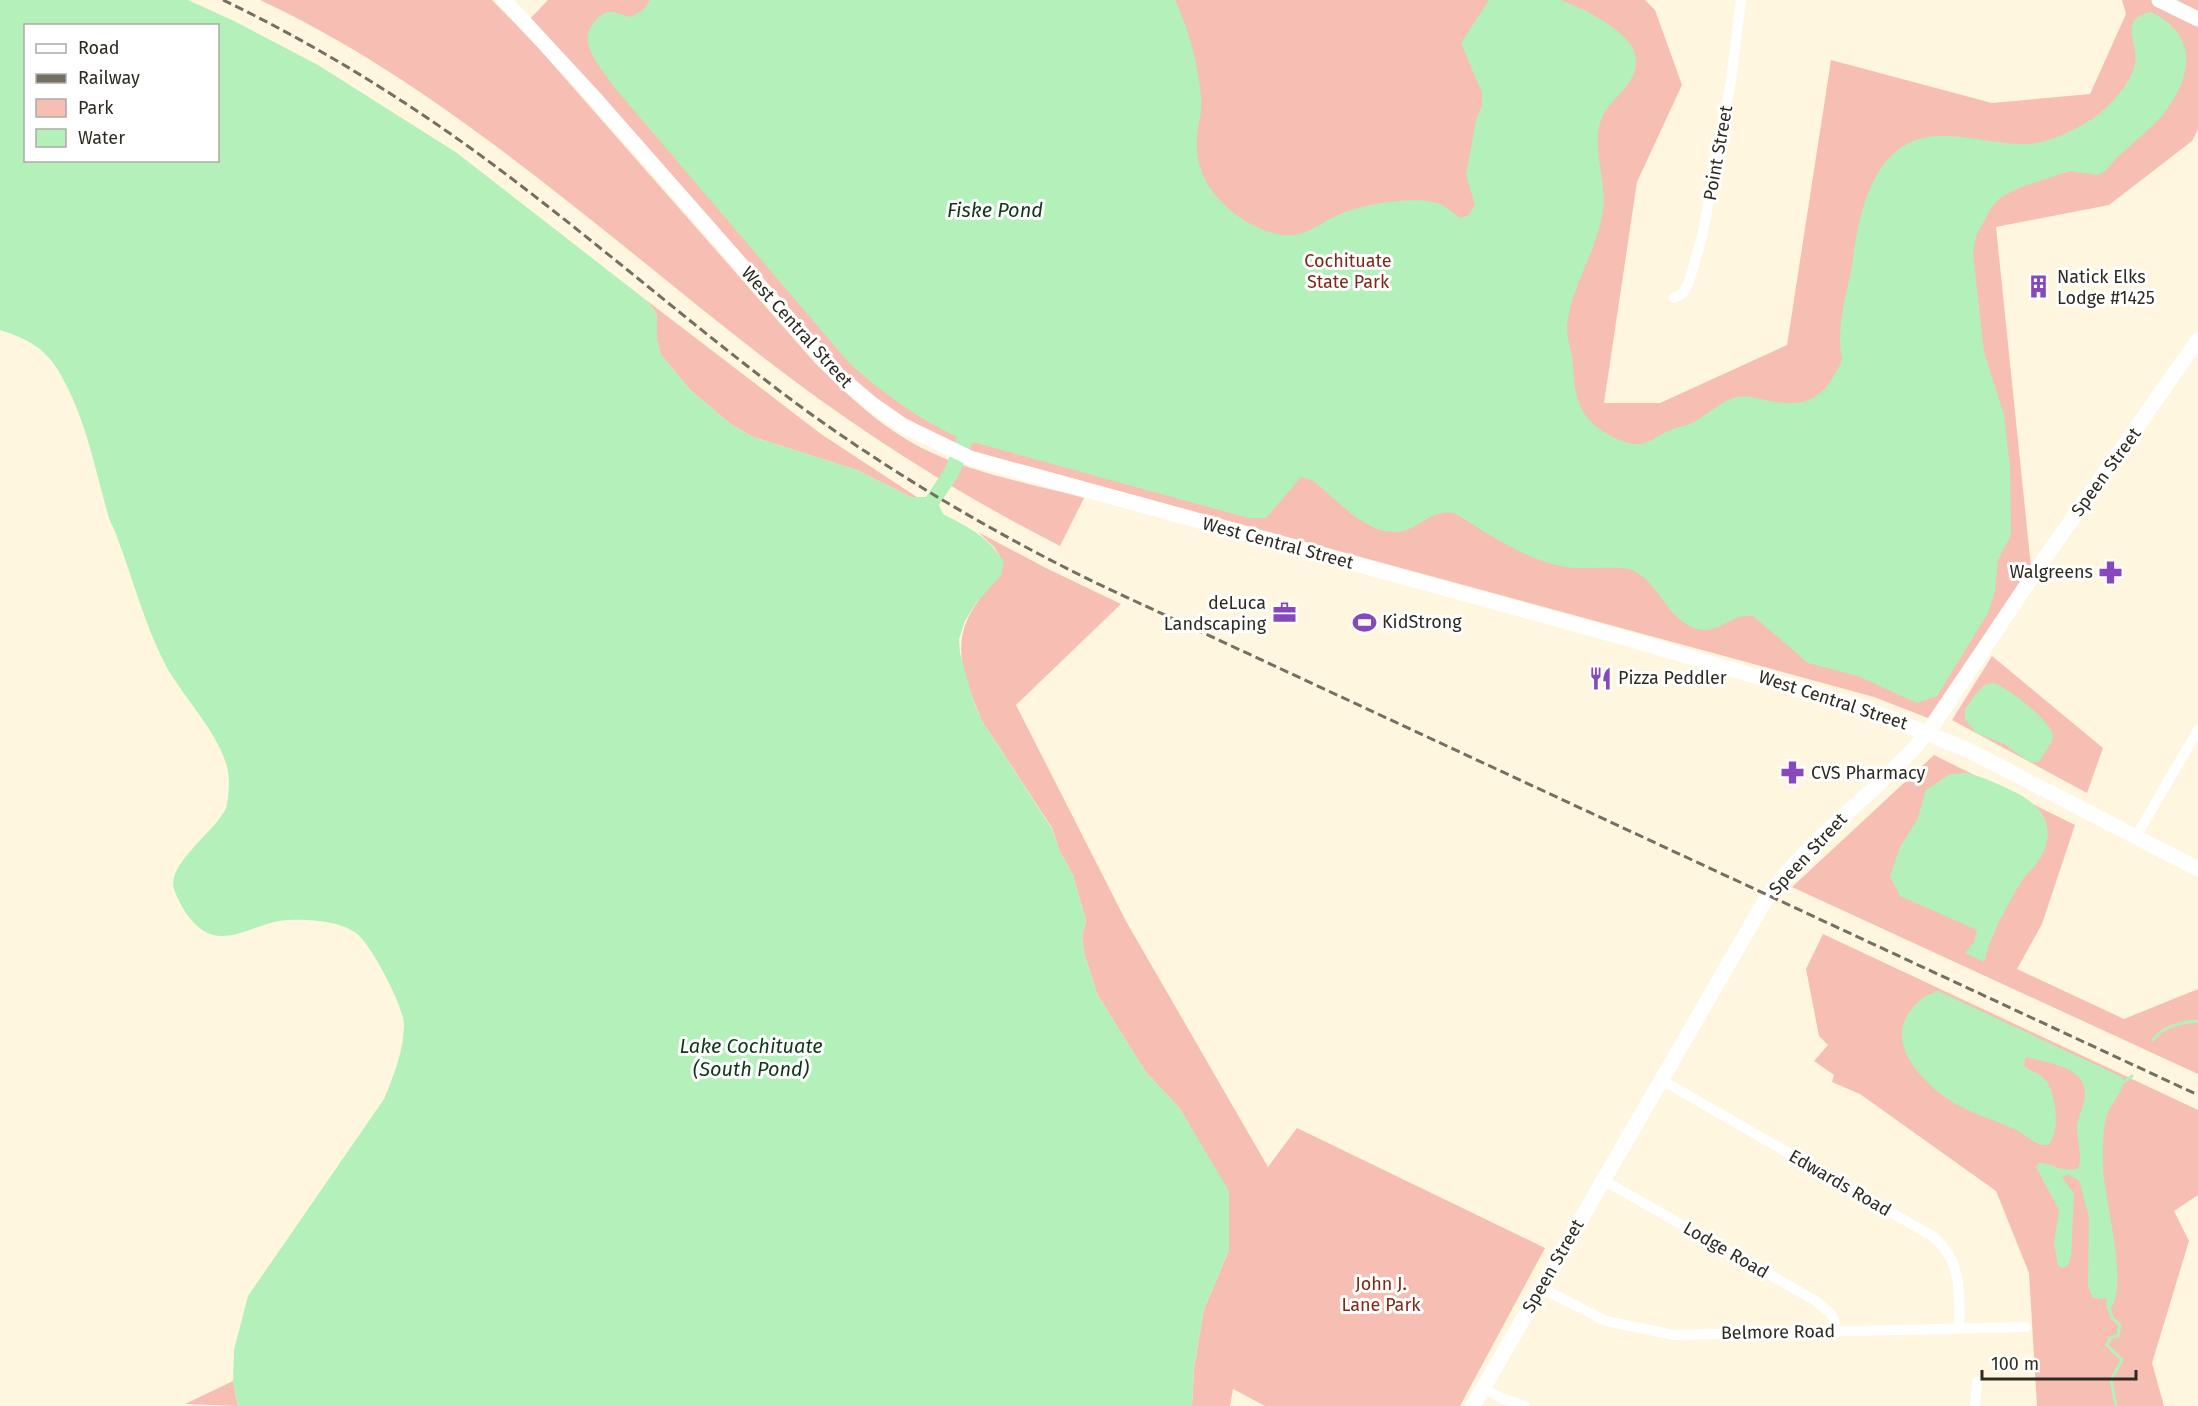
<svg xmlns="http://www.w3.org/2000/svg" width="2198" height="1406" font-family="'Fira Sans',sans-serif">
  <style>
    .green { fill: #f7bfb3 }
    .water { fill: #b3f0ba; fill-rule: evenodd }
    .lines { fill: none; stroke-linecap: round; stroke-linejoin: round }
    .stream { stroke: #b3f0ba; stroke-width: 3 }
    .street { stroke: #fff; stroke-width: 10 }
    .secondary { stroke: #fff; stroke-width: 15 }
    .rail { stroke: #746f61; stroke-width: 3; stroke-dasharray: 9 4.5; stroke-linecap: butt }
    .labels { text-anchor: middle; stroke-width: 6; stroke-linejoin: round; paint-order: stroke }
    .street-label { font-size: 18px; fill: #2f2b21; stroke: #fff }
    .park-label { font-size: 18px; fill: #802716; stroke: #fff }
    .poi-label { font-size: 18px; fill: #2f2b21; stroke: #fff; text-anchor: start }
    .water-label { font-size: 20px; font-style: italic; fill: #0d3917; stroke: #fff }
  </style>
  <rect width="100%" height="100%" fill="#fff6e0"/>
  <!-- green -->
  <g class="green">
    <path d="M260,0H492L535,44L816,364C843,390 869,416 901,436C953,470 1025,482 1084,498L1060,546C956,493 857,430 764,358C606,236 441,84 260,0Z"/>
    <polygon points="548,0 1645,0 1655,10 1682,85 1637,182 1604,403 1660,403 1787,345 1831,60 1992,103 2090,94 2126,14 2122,0 2198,0 2198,129 2192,141 2109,205 1996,227 2031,567 1928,718 1874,697 1035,468 957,452 859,394 526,23"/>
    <polygon points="646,300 821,434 920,499 911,497 857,470 753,437 732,425 691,391 661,355 657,341 657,314"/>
    <path d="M978,532L1046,568L1121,604L1016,705L1127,923L1268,1167L1297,1128L1545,1248L1460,1406H1265L1233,1389L1230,1406H1192L1194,1367L1204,1309L1229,1250L1212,1164L1180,1109L1145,1071L1097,994L1084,953L1082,936L1086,921L1073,875L1059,850L1052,828L982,721C965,679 948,645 976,604C986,589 1000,580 1003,562L995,548Z"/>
    <polygon points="1992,656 2103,748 2087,793 1952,720"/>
    <polygon points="1934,755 2075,825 2042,924 2017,969 2124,1019 2198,989 2198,1074 1792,887"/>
    <polygon points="1823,934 2198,1110 2198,1195 2174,1211 2189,1241 2152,1363 2164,1406 2037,1406 2029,1273 1996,1191 1860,1094 1832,1082 1834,1075 1814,1061 1828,1045 1819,1036 1806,969"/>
    <polygon points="233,1381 238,1406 185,1404"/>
  </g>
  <!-- water -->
  <g class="water">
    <path d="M0,0H188L234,21L318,65L457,153L646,300L657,314V341L661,355L691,391L732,425L753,437L857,470L911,497H926L945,468L957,437C917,418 883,393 850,364L614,87C600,65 574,42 597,19C608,7 616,13 630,17L643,10L650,0H1175C1189,30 1198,64 1201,97C1203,115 1195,132 1197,151C1200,192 1239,225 1277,234C1303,240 1317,224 1340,214C1364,204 1418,194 1442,205C1449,208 1454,215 1461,218L1469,215L1475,205L1466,175L1476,120L1482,106V93L1461,43L1489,0H1560C1581,7 1630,31 1635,54C1642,84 1609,97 1601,120C1591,150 1607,180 1603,209C1598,250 1571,285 1567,326C1566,340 1573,352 1573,366C1575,401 1580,421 1615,438C1623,442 1633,445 1641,444C1650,442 1658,436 1666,432C1676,427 1689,426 1699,419C1718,407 1732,391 1756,398C1801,409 1822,405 1842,360C1835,324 1848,294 1853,258C1860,209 1875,138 1938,136C1968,135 1998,145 2028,144C2050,143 2077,129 2095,117C2109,107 2132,82 2135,64C2139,42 2117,19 2151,12C2198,35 2193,74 2165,112C2150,131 2122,150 2105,171L2098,175L2070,171L2021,187L2001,197L1991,208L1976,236L1973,254L1984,352L2004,415L2010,467L2011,535L1998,560L1995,591L1988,613L1937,696L1917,703L1858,676L1808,663L1753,616C1732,613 1718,635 1697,629C1666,619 1660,584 1634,571C1623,565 1582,570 1565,567C1523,559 1491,535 1454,513C1436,510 1427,520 1411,528C1374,546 1339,500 1312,480L1301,477L1266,518H1248L973,442L971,445L959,475L939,505L943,514C968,527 989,537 1004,562L1001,575L976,603L965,621L959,639L960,653L974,703L982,721L1052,829L1059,850L1073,875L1086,921L1082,936L1084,953L1097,994L1145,1071L1180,1109L1229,1191V1250L1204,1309L1194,1367L1192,1406H238L233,1381L234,1350L248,1296L384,1099C394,1075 404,1050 404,1024C403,1005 371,944 356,933C339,920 300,918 279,921C259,924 235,940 213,935C194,930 180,906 174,889C166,864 217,830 226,808C228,801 229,789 229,782C229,742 183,699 165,664C144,623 133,579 117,537C115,530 111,524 109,518C94,466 86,417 58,370C44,347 25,338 0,330ZM26,26H218V160H26Z"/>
    <path d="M1993,683C2007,687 2052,721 2053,736C2053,743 2043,754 2040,761L2031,763L2004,744L1976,733L1965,719V709L1975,695L1984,685Z"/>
    <path d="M1965,773C1983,776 2000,785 2017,793C2043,807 2057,827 2041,857C2036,866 2027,873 2021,882C2006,907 1991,934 1984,962L1965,953L1974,942L1977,930L1900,896L1890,876L1900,847L1917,820L1926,790L1950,774Z"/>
    <path d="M1938,991L2122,1077L2124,1082C2121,1094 2111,1103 2107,1115C2102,1129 2103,1150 2103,1165C2103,1196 2131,1290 2109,1310L2106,1308L2107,1299L2093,1298L2088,1287L2089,1217L2079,1180L2068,1175L2062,1177L2074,1194L2071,1257L2068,1265L2063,1268L2058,1266L2054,1243L2059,1210L2036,1167L2038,1163C2055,1163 2056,1172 2078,1169C2083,1157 2077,1141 2077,1127C2078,1115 2086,1103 2085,1091C2083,1066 2046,1063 2028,1057L2025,1058L2024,1066C2032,1072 2041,1073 2047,1082C2056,1096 2061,1132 2048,1145C2034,1146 2027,1135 2016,1130C1993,1119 1968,1113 1948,1099C1925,1084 1891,1049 1905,1020C1912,1005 1923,995 1938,991Z"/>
  </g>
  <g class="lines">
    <!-- stream -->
    <g class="stream">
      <path d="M2153,1040C2163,1026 2182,1022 2198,1021"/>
      <polyline points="2122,1082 2124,1082 2132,1076"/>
      <polyline points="2109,1308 2112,1318 2120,1325 2118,1336 2110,1338 2107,1345 2122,1360 2111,1380 2116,1406"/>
    </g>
    <!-- street -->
    <g class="street">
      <polyline points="1674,298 1683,293 1689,282 1702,237 1731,81 1741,0"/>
      <polyline points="2135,838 2198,730"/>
      <path d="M1660,1079L1934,1237C1962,1262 1960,1294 1959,1328"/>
      <polyline points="1603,1180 1816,1301 1832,1315 1837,1331"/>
      <polyline points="1541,1288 1606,1321 1674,1335 2026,1327"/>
      <polyline points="1483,1388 1501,1398 1525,1406"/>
      <polyline points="1975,1406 1977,1382"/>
    </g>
    <!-- secondary -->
    <g class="secondary">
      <polyline points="504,0 591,94 839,376 872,404 902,425 970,458 1625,638 1867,709 1970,751 2198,869"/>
      <polyline points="2159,0 2198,19"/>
      <path d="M1473,1406L1766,899C1812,835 1879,792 1929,731L2042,562L2198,340"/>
    </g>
    <!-- rail -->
    <path class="rail" d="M223,0C304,39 381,85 455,137C571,219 678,315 793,401C888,471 990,531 1096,583L2198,1095"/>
  </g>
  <!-- icons -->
  <defs>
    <symbol id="building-bare" viewBox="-9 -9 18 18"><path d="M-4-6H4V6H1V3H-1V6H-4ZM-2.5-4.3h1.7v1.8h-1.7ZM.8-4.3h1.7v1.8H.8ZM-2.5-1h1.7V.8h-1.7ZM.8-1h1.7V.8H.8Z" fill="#8848bd" stroke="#fff" stroke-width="2.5" paint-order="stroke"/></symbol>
    <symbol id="pharmacy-bare" viewBox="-9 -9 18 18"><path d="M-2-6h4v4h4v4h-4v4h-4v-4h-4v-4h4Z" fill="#8848bd" stroke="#fff" stroke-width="2.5" paint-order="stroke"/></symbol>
    <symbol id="office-bare" viewBox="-9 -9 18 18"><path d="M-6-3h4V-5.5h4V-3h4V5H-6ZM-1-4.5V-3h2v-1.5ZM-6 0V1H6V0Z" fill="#8848bd" stroke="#fff" stroke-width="2.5" paint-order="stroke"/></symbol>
    <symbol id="stadium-bare" viewBox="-9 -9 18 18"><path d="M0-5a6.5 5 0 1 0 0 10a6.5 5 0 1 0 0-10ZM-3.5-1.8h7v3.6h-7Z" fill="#8848bd" stroke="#fff" stroke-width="2.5" paint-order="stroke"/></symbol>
    <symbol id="restaurant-bare" viewBox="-9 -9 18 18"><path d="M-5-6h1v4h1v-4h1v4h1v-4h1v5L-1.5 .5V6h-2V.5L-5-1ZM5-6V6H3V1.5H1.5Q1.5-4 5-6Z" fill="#8848bd" stroke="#fff" stroke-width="2.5" paint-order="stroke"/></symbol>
  </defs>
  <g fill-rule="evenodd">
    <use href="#building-bare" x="2022" y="270" width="33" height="33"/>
    <use href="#pharmacy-bare" x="2094" y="556" width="33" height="33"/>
    <use href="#office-bare" x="1268" y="596" width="33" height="33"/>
    <use href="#stadium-bare" x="1348" y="606" width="33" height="33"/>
    <use href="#restaurant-bare" x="1584" y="662" width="33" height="33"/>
    <use href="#pharmacy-bare" x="1776" y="756" width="33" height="33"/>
  </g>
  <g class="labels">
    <!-- street labels -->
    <g class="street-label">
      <text transform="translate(1718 153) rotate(-80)" y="6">Point Street</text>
      <text transform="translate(797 327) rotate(48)" y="6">West Central Street</text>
      <text transform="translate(2106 472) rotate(-54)" y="6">Speen Street</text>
      <text transform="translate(1278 543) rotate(15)" y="6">West Central Street</text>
      <text transform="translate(1833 700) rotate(18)" y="6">West Central Street</text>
      <text transform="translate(1808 854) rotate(-47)" y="6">Speen Street</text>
      <text transform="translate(1840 1183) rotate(30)" y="6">Edwards Road</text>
      <text transform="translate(1726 1250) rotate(30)" y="6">Lodge Road</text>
      <text transform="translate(1553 1266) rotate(-60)" y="6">Speen Street</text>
      <text transform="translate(1778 1332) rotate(-1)" y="6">Belmore Road</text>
    </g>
    <!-- park labels -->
    <g class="park-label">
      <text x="1348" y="267">Cochituate<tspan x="1348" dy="21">State Park</tspan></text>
      <text x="1381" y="1290">John J.<tspan x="1381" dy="21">Lane Park</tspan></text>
    </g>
    <!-- poi labels -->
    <g class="poi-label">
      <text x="2057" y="283">Natick Elks<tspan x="2057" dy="21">Lodge #1425</tspan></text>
      <text x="2093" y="578" text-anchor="end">Walgreens</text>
      <text x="1266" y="609" text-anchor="end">deLuca<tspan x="1266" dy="21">Landscaping</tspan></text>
      <text x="1382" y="628">KidStrong</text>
      <text x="1618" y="684">Pizza Peddler</text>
      <text x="1811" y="779">CVS Pharmacy</text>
    </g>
    <!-- water labels -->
    <g class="water-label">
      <text x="995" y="217">Fiske Pond</text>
      <text x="751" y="1053">Lake Cochituate<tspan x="751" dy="23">(South Pond)</tspan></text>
    </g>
  </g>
  <!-- legend -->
  <rect x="24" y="24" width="195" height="138" fill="#ffffff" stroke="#acaaa6" stroke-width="1.5"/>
  <rect x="36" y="44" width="30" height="9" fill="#ffffff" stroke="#acaaa6" stroke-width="1.5"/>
  <text x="78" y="54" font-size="18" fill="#2f2b21">Road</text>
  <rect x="36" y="74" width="30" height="9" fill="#746f61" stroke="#acaaa6" stroke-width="1.5"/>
  <text x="78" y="84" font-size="18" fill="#2f2b21">Railway</text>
  <rect x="36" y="99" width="30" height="18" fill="#f7bfb3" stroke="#acaaa6" stroke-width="1.5"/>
  <text x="78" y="114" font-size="18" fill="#2f2b21">Park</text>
  <rect x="36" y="129" width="30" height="18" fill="#b3f0ba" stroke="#acaaa6" stroke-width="1.5"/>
  <text x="78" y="144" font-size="18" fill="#2f2b21">Water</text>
  <!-- scale -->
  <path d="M1982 1370v9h154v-9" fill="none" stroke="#2f2b21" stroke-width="3"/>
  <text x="1991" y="1370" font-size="18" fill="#2f2b21" stroke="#ffffff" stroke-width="4.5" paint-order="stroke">100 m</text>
</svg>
